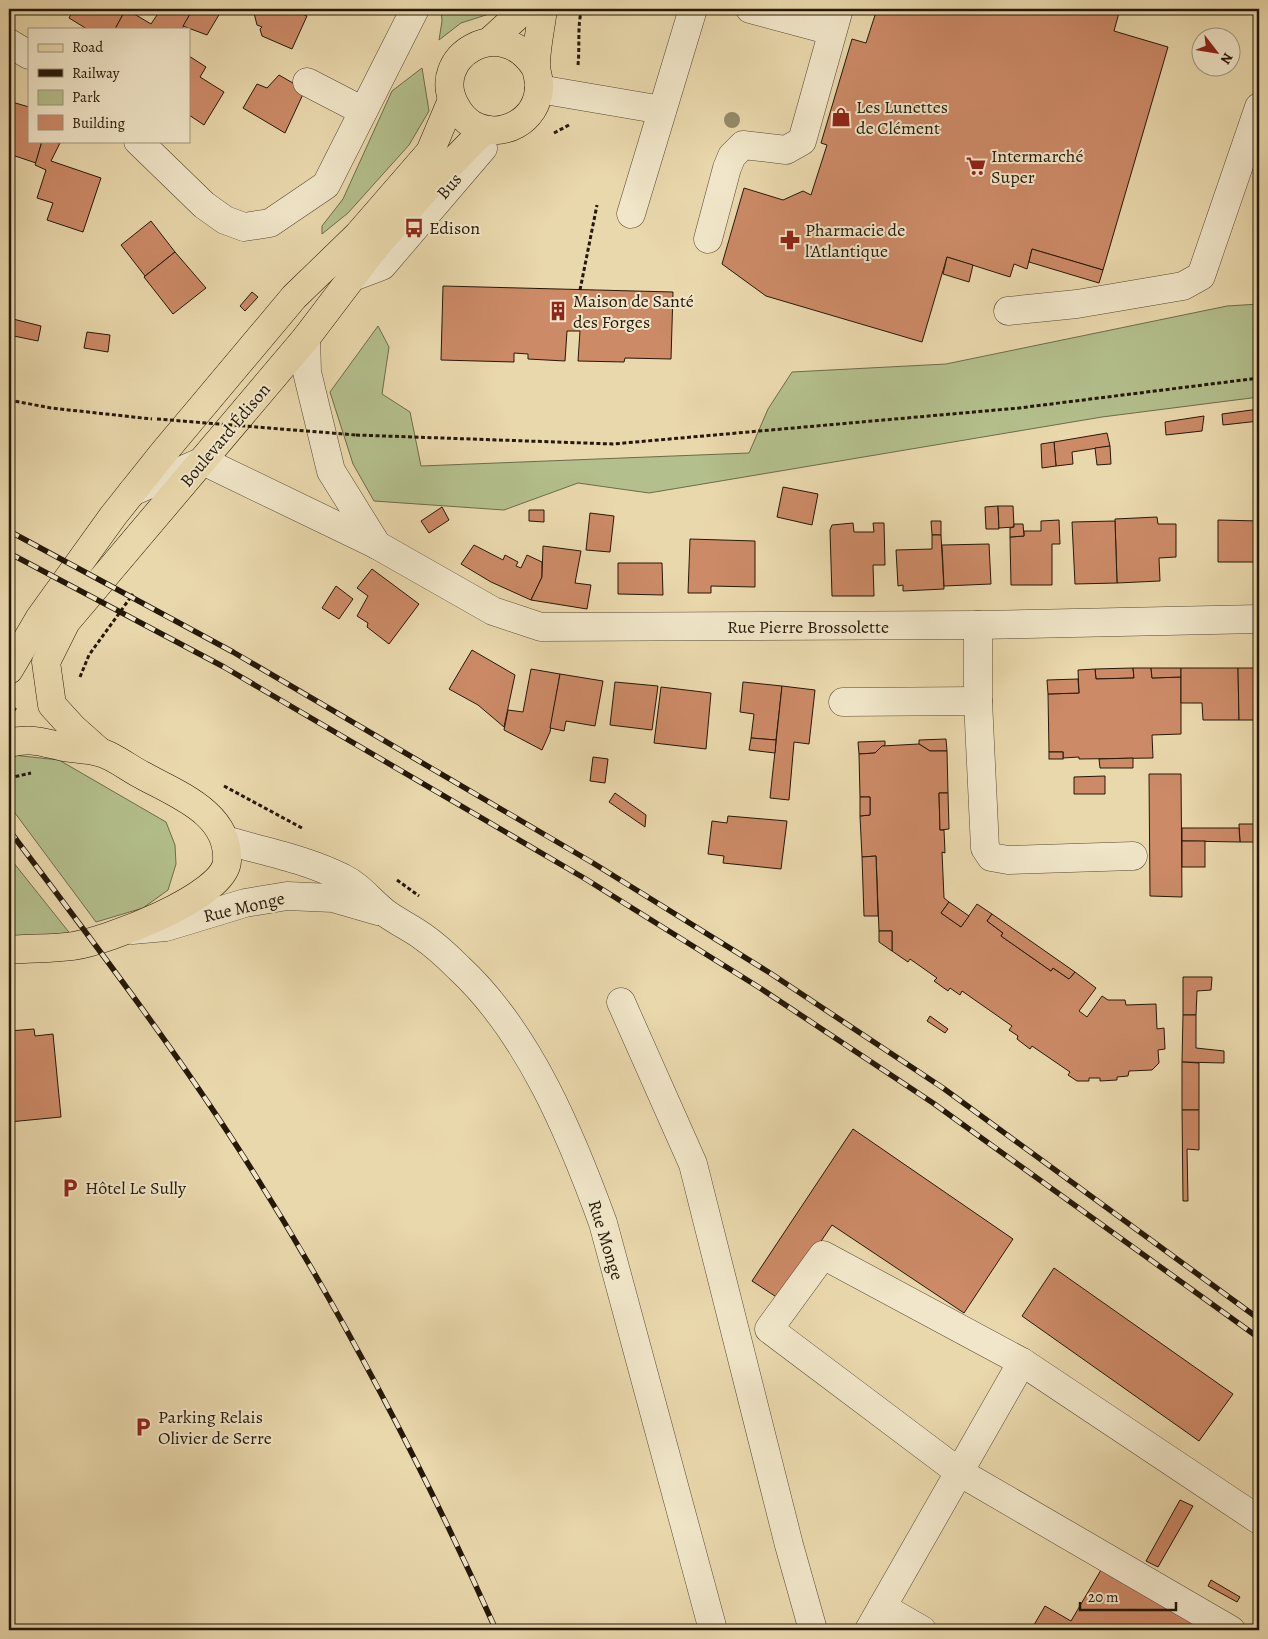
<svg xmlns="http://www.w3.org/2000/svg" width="1268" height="1639" font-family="Alegreya,serif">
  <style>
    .green { fill: #b3bf8c; stroke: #6c6c4a }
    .building { fill: #cc8a67; stroke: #251808 }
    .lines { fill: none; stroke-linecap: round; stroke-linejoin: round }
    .minor-casing { stroke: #564831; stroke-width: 29 }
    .major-casing { stroke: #251808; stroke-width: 29 }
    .path { stroke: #251808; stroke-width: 3; stroke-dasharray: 4 2.5; stroke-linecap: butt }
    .minor { stroke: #f1e6c9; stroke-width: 28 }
    .major { stroke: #e9d8ac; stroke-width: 28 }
    .rail-casing { stroke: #251808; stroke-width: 5.5 }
    .rail { stroke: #f1e6c9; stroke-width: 4; stroke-dasharray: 11; stroke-linecap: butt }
    .path-bridge { stroke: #251808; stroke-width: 3; stroke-dasharray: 4 2.5; stroke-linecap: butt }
    .tree { fill: #958a68 }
    .labels { text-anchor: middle; stroke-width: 4; stroke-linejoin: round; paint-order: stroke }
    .poi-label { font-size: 18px; fill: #251808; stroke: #f1e6c9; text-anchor: start }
    .street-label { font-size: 18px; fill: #251808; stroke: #f1e6c9 }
  </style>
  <rect width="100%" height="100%" fill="#e9d8ac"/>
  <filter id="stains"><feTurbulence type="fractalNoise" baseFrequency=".004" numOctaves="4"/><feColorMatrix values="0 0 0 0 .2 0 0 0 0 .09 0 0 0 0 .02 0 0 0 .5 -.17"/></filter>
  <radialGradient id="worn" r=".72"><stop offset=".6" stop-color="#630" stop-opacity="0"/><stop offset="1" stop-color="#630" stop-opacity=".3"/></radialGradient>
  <!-- green -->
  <g class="green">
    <polygon points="441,9 494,9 489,14 461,23 439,40 442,21"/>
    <polygon points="422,68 429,111 409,145 348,213 322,234 322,226 343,199 392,91"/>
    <polygon points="1259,304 1259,397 1102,417 649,493 578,483 504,510 374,501 353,464 330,392 378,326 389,347 382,394 410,412 421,466 749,453 768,409 792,372 946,364 1227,306"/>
    <polygon points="13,755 59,760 166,822 175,845 176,864 168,890 143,908 96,922 9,805 9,757"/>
    <polygon points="9,857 72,936 9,942"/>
  </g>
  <!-- building -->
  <g class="building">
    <polygon points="74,9 126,9 115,29 87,29 69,18"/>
    <polygon points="126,9 151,24 161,9 193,9 182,29 115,29"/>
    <polygon points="193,9 219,9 220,13 207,35 183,26"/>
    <polygon points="253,9 304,9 302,14 307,16 292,49 262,36 260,29 262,27 257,25"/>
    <polygon points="877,9 1120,9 1114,31 1168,47 1103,270 1032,249 1027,269 1014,264 1010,277 947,257 922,342 766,296 722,264 744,188 783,200 803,191 811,195 827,145 821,143 852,39 866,43"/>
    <polygon points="189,56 206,67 200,77 224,92 204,125 189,115"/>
    <polygon points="279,75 305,90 285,133 243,108 257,84 267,88"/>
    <polygon points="12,102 29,107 29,141 42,141 36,163 9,154 9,111"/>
    <polygon points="42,141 60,143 51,161 101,178 83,232 47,220 53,203 37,198 46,170 35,165"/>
    <polygon points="151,221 175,252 145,276 121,245"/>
    <polygon points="1032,249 1103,270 1099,283 1029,262"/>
    <polygon points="175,252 206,288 173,314 144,277"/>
    <polygon points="947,257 973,265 969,282 943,274"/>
    <polygon points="443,286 673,292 671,359 625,358 624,362 578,361 580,331 567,331 565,361 528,359 528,354 514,353 514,362 441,360"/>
    <polygon points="252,292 258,297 245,311 240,306"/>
    <polygon points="9,318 41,326 38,341 9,335"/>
    <polygon points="87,332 110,335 108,352 84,348"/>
    <polygon points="1259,409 1259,421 1223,425 1222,414"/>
    <polygon points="1204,416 1202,431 1166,435 1165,422"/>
    <polygon points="1107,433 1110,446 1072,452 1073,464 1056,466 1054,442"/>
    <polygon points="1054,442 1056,466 1042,468 1041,444"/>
    <polygon points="1110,446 1111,464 1097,465 1095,448"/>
    <polygon points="783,487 818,494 812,525 777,517"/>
    <polygon points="998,506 999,529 986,529 985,507"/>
    <polygon points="998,506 1013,506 1014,527 999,528"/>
    <polygon points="442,507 449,520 429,533 421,521"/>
    <polygon points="529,510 544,510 544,522 529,521"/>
    <polygon points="590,513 614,516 610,552 586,550"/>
    <polygon points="1157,517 1158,524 1176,524 1176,557 1159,558 1160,581 1117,583 1115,519"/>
    <polygon points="1059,520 1060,544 1052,544 1052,585 1011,585 1010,537 1024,536 1024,531 1041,531 1041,521"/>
    <polygon points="1218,520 1259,521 1259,562 1218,562"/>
    <polygon points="931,521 941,521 941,535 932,535"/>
    <polygon points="1115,521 1117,583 1075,584 1072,522"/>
    <polygon points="853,523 854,532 874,532 873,523 884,523 885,565 873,565 874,596 832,596 830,530 832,525"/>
    <polygon points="1014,524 1023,524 1024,536 1010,537 1010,528 1014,527"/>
    <polygon points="932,535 941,535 944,589 903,591 903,585 898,586 896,550 932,549"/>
    <polygon points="690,539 755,541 755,587 711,586 711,593 688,593"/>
    <polygon points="989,544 991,584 944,586 942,545"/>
    <polygon points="474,545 503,560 505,555 518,562 516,566 521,568 527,555 542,562 542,577 531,600 491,582 461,564"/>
    <polygon points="543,546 581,551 575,583 591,585 587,609 531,600 542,577"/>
    <polygon points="618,563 662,563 663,595 618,594"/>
    <polygon points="372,569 419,604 389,644 367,627 368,623 357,616 368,596 357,588"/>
    <polygon points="336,586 353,599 339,619 322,608"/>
    <polygon points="472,650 515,675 504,727 478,705 449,689"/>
    <polygon points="1133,668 1134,678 1096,679 1095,669"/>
    <polygon points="1133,668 1151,668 1152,678 1181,677 1181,734 1152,735 1153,758 1079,759 1079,757 1063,758 1063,752 1049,752 1048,694 1079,693 1078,670 1095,669 1096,679 1134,678"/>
    <polygon points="1151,668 1181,668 1181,677 1152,678"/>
    <polygon points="1181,668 1238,668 1239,720 1203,720 1202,703 1181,703"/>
    <polygon points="1238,668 1259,668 1259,720 1239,720"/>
    <polygon points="531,669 560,674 550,732 542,750 504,730 508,710 523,712"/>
    <polygon points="560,674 603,681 595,726 566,721 564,731 550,728"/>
    <polygon points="1078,679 1079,693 1048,694 1047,680"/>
    <polygon points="615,682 658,686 652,730 610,725"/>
    <polygon points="743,682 782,686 776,740 751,738 754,714 740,712"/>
    <polygon points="782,686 815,690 809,744 794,742 789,800 770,798"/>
    <polygon points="661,687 711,693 706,749 654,743"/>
    <polygon points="751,738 776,740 775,753 749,750"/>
    <polygon points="946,739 947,751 930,751 919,744 919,740"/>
    <polygon points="885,741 885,745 875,753 859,754 858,742"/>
    <polygon points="919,744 930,751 947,751 948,793 939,793 940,830 944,830 945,853 942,852 944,898 949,902 941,913 961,927 977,904 992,914 987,921 1003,933 1001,936 1051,971 1053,968 1069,979 1075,972 1096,988 1079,1011 1087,1017 1102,996 1108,1000 1125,1000 1126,1005 1156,1004 1157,1029 1164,1028 1165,1049 1158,1050 1159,1063 1152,1070 1129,1071 1128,1076 1117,1077 1117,1080 1100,1081 1100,1078 1089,1078 1089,1081 1077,1081 1068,1075 1070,1072 1032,1046 1030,1049 1017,1039 1018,1036 1009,1030 1012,1026 962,991 960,995 950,988 948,991 934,981 937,978 910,959 908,962 892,951 892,931 879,931 876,856 862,857 860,816 870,815 870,797 860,797 859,754 875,753 882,746"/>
    <rect x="1049" y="752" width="14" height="7"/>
    <polygon points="593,757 608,759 605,783 590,781"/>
    <polygon points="1133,758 1133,768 1100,768 1099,759"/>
    <polygon points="1149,774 1181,774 1182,897 1150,896"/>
    <polygon points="1105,776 1105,794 1074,794 1074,777"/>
    <polygon points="615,793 646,815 645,827 609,802"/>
    <polygon points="939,793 948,793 949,829 940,830"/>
    <polygon points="860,797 870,797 870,815 860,816"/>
    <polygon points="728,816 787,821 781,869 723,863 724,856 708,854 712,821 727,823"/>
    <polygon points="1239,824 1259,824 1259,842 1240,842"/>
    <polygon points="1182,828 1239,828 1240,842 1182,841"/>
    <rect x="1182" y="841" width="23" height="26"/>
    <polygon points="876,856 878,916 864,916 862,857"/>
    <polygon points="949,902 969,916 961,927 941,913"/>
    <polygon points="992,914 1075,972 1069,979 1053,968 1051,971 1001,936 1003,933 987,921"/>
    <polygon points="879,931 892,931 892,951 879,942"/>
    <polygon points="1183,977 1212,977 1211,990 1197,991 1196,1015 1183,1015"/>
    <polygon points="1183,1015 1196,1015 1196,1048 1224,1051 1224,1063 1182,1062"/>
    <polygon points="930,1016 948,1029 945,1033 927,1021"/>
    <polygon points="34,1029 35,1036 53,1034 61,1117 9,1122 9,1031"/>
    <polygon points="1182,1062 1199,1063 1199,1110 1182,1110"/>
    <polygon points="1182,1110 1199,1110 1199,1150 1187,1149 1188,1201 1183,1201"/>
    <polygon points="853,1129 1013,1239 964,1313 832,1225 781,1300 752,1281"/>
    <polygon points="1054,1268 1233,1394 1199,1441 1022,1316"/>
    <polygon points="1180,1500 1193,1506 1158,1567 1146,1561"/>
    <polygon points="1101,1570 1206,1630 1031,1630 1045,1606 1071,1621"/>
    <polygon points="1211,1580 1240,1597 1237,1602 1208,1586"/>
  </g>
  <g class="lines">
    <defs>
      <g id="minor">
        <polyline points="750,9 832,31"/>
        <polyline points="9,43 29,55"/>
        <polyline points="307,82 363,111"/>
        <polyline points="539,89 662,110"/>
        <polyline points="138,141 204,205 225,220 244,227 270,223 326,185 415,9"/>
        <polyline points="631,214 693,9"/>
        <polyline points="708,239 727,168 732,156 743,145 786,150 802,141 839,9"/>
        <polyline points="353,277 382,266 483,148"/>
        <polyline points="1008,311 1077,304 1183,286 1201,276 1259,107"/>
        <polyline points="306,338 307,372 331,471 377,545"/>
        <polyline points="132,492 203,461 377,545 493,611 541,627 978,625 1259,619"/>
        <polyline points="978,625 978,701 985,848 991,857 1008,860 1133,856"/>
        <polyline points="843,702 978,701"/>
        <path d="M225,840C265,852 306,859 343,878C360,886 372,903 387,914C398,922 411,928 422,936C435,945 448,957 459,968C529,1033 571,1135 603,1223L713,1630"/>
        <polyline points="132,930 166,927 245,903 287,896 333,898 378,911"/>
        <polyline points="621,1002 693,1164 789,1545 813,1630"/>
        <polyline points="882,1607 922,1630"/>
        <polyline points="869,1630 1022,1362"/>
        <polyline points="1231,1630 959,1472 769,1329 823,1255 1022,1362 1259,1520"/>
      </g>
      <g id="major">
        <polyline points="490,41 525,9"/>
        <path d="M535,67C501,13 429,57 455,105C459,113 465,120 473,125C502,140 537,121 539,88C540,80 536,73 536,65C536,47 541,27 543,9"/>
        <polyline points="9,670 39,619 113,516 164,452 294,297 358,235 430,152 452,100"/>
        <path d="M9,743C30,737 44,743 64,747C75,749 87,749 98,752C113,755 128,768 142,775C176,794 230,813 227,861C225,897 106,941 73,946C52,949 30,948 9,950"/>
        <polyline points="100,752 73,728 52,705 46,662 66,622 306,338 372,251 421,194 484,130"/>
      </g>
    </defs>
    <!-- minor casing -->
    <use href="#minor" class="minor-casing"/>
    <!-- major casing -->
    <use href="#major" class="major-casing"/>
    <!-- path -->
    <g class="path">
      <path d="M578,65C580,47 577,24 582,9"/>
      <polyline points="554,133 569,125"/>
      <polyline points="580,290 597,205"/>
      <polyline points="9,400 51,408 152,419"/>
      <polyline points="356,435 613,444 1019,408 1259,378"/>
      <polyline points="80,677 89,655 133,594"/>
      <polyline points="9,705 16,710"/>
      <polyline points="9,778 31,773"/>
      <polyline points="224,786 302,828"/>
      <polyline points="397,880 419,896"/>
    </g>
    <!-- minor -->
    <use href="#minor" class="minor"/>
    <!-- major -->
    <use href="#major" class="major"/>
    <defs>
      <g id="rail">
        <polyline points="9,531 233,652 593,863 770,973 943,1088 1259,1319"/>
        <polyline points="9,553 224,667 584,878 760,988 933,1103 1259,1338"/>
        <path d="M9,830C87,934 167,1038 238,1148C337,1302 421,1463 496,1630"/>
      </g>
    </defs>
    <!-- rail casing -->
    <use href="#rail" class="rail-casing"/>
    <!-- rail -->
    <use href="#rail" class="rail"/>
    <!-- path-bridge -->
    <polyline class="path-bridge" points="157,419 356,435"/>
  </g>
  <!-- trees -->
  <circle class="tree" cx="732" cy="120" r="8"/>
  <!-- icons -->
  <defs>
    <symbol id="shop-bare" viewBox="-9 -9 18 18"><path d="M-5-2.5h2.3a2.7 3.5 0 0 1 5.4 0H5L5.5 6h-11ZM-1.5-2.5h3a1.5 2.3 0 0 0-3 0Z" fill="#8f2418" stroke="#f1e6c9" stroke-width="2.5" paint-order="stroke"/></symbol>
    <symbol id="supermarket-bare" viewBox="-9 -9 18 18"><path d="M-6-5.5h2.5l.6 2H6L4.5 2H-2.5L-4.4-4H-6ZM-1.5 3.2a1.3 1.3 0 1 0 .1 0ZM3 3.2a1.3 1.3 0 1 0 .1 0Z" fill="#8f2418" stroke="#f1e6c9" stroke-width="2.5" paint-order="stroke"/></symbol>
    <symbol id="bus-bare" viewBox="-9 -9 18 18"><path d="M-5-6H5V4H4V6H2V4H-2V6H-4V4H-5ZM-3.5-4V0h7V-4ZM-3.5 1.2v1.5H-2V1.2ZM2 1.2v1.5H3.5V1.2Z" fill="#8f2418" stroke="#f1e6c9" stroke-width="2.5" paint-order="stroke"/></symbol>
    <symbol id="pharmacy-bare" viewBox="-9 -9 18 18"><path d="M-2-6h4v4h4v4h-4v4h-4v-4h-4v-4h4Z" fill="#8f2418" stroke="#f1e6c9" stroke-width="2.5" paint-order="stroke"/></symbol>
    <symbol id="building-bare" viewBox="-9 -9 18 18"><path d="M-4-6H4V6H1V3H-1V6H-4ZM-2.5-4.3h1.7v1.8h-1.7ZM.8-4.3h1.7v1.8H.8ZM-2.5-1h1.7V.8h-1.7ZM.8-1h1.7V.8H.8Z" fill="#8f2418" stroke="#f1e6c9" stroke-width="2.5" paint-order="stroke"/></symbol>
    <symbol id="parking-bare" viewBox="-9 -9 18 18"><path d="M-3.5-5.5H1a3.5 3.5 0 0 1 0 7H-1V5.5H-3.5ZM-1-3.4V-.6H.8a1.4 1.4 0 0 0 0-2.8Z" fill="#8f2418" stroke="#f1e6c9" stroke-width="2.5" paint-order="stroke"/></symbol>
  </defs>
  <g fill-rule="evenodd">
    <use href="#shop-bare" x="827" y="103" width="28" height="28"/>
    <use href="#supermarket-bare" x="962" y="152" width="28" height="28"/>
    <use href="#bus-bare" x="400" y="214" width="28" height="28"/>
    <use href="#pharmacy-bare" x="776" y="226" width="28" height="28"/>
    <use href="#building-bare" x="544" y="297" width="28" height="28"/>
    <use href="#parking-bare" x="56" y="1174" width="28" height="28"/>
    <use href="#parking-bare" x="129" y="1413" width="28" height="28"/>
  </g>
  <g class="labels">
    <!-- poi labels -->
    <g class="poi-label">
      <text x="856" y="113">Les Lunettes<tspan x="856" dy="21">de Clément</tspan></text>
      <text x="991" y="162">Intermarché<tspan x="991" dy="21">Super</tspan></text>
      <text x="429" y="234">Edison</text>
      <text x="805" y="236">Pharmacie de<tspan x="805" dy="21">l'Atlantique</tspan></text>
      <text x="573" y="307">Maison de Santé<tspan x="573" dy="21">des Forges</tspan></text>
      <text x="85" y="1194">Hôtel Le Sully</text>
      <text x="158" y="1423">Parking Relais<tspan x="158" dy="21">Olivier de Serre</tspan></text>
    </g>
    <!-- street labels -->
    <g class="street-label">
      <text transform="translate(449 186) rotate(-49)" y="6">Bus</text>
      <text transform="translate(225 435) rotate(-50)" y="6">Boulevard Édison</text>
      <text x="808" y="633">Rue Pierre Brossolette</text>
      <text transform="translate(244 907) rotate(-13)" y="6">Rue Monge</text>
      <text transform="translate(606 1240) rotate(73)" y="6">Rue Monge</text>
    </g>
  </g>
  <!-- margin -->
  <rect width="1268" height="1639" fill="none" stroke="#e9d8ac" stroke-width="30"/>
  <rect x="10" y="10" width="1248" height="1619" fill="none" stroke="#251808" stroke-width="2.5"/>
  <rect x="15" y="15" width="1238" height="1609" fill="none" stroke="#251808"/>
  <!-- legend -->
  <rect x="28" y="28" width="162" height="115" fill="#f1e6c9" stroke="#9f947c"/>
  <rect x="38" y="44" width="25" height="8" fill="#e9d8ac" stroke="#9f947c"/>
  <text x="72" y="52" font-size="15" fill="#251808">Road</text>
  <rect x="38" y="69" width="25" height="8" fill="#251808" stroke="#9f947c"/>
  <text x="72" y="78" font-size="15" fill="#251808">Railway</text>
  <rect x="38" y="90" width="25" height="15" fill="#b3bf8c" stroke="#9f947c"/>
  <text x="72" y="102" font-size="15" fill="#251808">Park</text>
  <rect x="38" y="115" width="25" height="15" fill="#cc8a67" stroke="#9f947c"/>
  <text x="72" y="128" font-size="15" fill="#251808">Building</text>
  <!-- north arrow -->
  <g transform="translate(1216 52) rotate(121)"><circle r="24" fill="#f1e6c9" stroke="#9f947c"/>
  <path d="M0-4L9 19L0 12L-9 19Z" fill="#8f2418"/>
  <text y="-8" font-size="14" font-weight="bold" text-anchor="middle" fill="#251808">N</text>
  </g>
  <!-- scale -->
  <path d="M1080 1602v8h96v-8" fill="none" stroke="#251808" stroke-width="2.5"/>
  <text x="1088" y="1602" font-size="15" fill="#251808" stroke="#f1e6c9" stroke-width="4" paint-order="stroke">20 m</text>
  <rect width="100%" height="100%" filter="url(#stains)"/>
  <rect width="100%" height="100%" fill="url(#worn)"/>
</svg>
